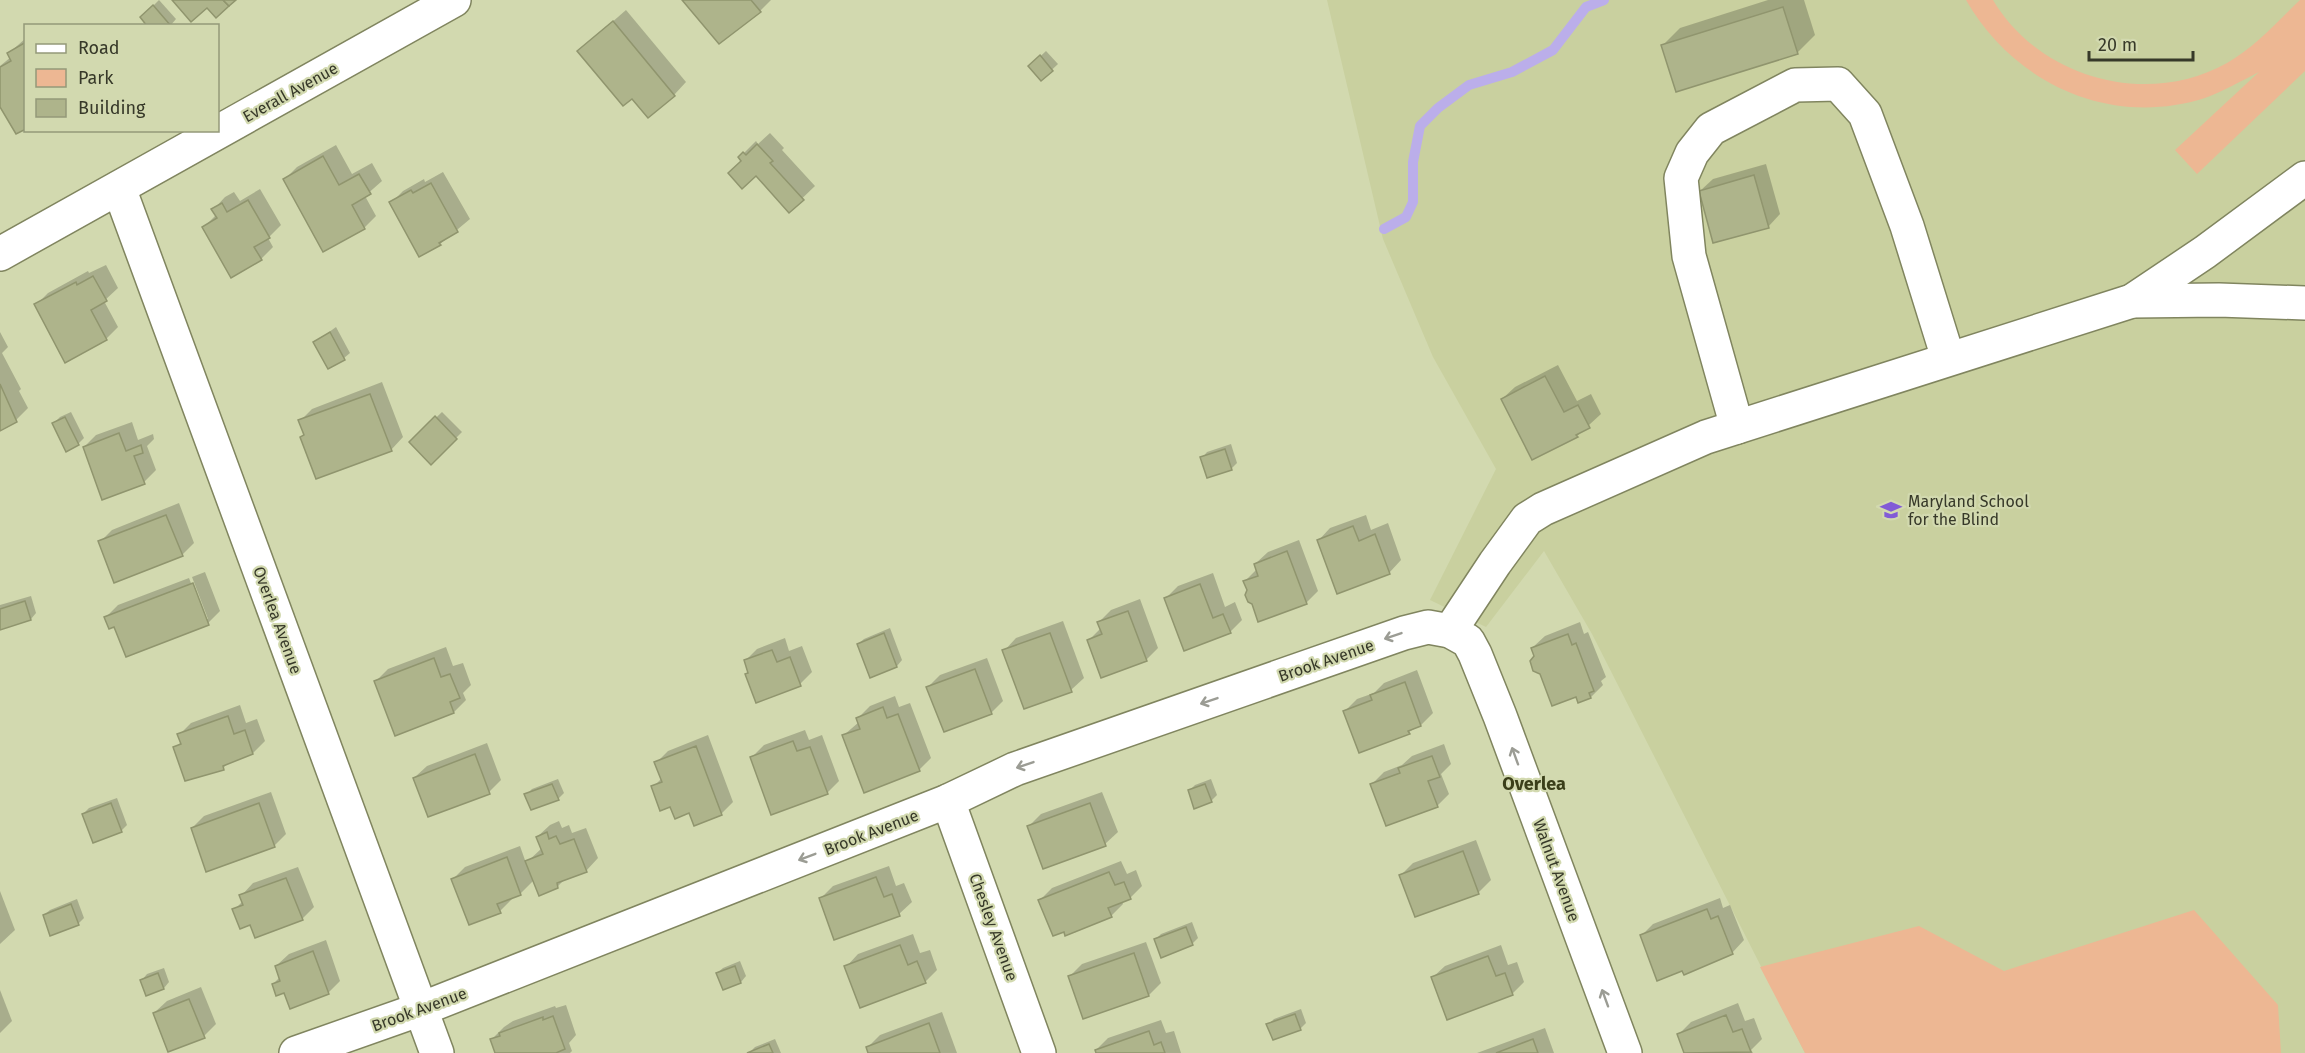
<svg xmlns="http://www.w3.org/2000/svg" width="2305" height="1053" font-family="'Fira Sans',sans-serif">
  <style>
    .built { fill: #c9d09f }
    .green { fill: #edb793 }
    .shadow { fill: #0003 }
    .lines { fill: none; stroke-linecap: round; stroke-linejoin: round }
    .stream { stroke: #bbaeea; stroke-width: 10 }
    .building { fill: #aeb48b; stroke: #90956e; stroke-width: 1.5 }
    .minor-casing { stroke: #80855f; stroke-width: 36 }
    .minor { stroke: #fff; stroke-width: 33 }
    .oneway { stroke: #9b9c94 }
    .labels { text-anchor: middle; stroke-width: 4.5; stroke-linejoin: round; paint-order: stroke }
    .street-label { font-size: 16px; fill: #373929; stroke: #d2d9af }
    .poi-label { font-size: 16px; fill: #373929; stroke: #d2d9af; text-anchor: start }
    .neighbourhood-label { font-size: 18px; font-weight: bold; fill: #3b3f1a; stroke: #d2d9af }
  </style>
  <rect width="100%" height="100%" fill="#d2d9af"/>
  <!-- built -->
  <polygon class="built" points="1327,0 2305,0 2305,1053 1805,1053 1592,634 1544,551 1486,627 1430,600 1496,469 1433,357 1383,239"/>
  <!-- green -->
  <g class="green">
    <path d="M1966,0H1993C2039,78 2147,108 2227,63C2255,47 2277,22 2300,0H2305V71L2197,174L2175,150L2259,72C2241,81 2224,91 2205,98C2111,128 2014,84 1966,0Z"/>
    <polygon points="2194,910 2278,1005 2281,1053 1805,1053 1760,967 1919,926 2004,971"/>
  </g>
  <!-- shadow -->
  <g class="shadow">
    <polygon points="159,0 176,19 170,26 142,17"/>
    <polygon points="684,0 771,0 760,11 719,42"/>
    <polygon points="1768,0 1804,0 1815,35 1797,53 1662,46 1680,28"/>
    <polygon points="626,10 686,82 674,95 632,97 579,51"/>
    <polygon points="26,38 26,127 0,104 0,66 11,57 9,53"/>
    <polygon points="1046,51 1058,64 1042,79 1030,66"/>
    <polygon points="770,133 784,148 782,150 815,186 789,211 740,157 756,141 758,144"/>
    <polygon points="336,145 352,174 372,163 382,181 365,196 376,216 364,228 285,179 297,167"/>
    <polygon points="1766,164 1780,214 1768,227 1700,191 1713,179"/>
    <polygon points="443,172 470,219 440,244 391,203 403,191 424,179 425,182"/>
    <polygon points="260,189 281,225 268,238 273,247 261,259 204,227 216,215 213,210 225,197 234,192 240,201"/>
    <polygon points="106,265 118,288 104,301 118,327 106,339 36,305 48,293 88,271 89,273"/>
    <polygon points="336,327 350,353 344,358 314,343"/>
    <polygon points="0,332 8,347 2,353 21,389 19,391 28,408 16,420 0,429"/>
    <polygon points="1558,365 1577,401 1591,394 1601,414 1577,436 1533,458 1502,399 1515,387"/>
    <polygon points="382,382 403,437 391,450 302,437 305,434 300,421 312,409"/>
    <polygon points="71,412 84,438 78,444 54,423 60,417"/>
    <polygon points="442,412 462,432 431,463 411,442"/>
    <polygon points="132,422 138,440 153,434 154,439 147,446 156,470 144,482 84,447 96,435"/>
    <polygon points="1231,444 1237,463 1231,469 1202,458 1207,452"/>
    <polygon points="179,503 194,543 182,555 100,542 112,530"/>
    <polygon points="1366,515 1371,530 1388,523 1401,560 1389,573 1318,541 1330,528"/>
    <polygon points="1299,540 1318,591 1306,603 1248,590 1245,581 1257,569 1255,564 1268,552"/>
    <polygon points="205,572 220,611 208,623 115,625 106,617 118,605 189,578 205,619 208,619 192,577"/>
    <polygon points="1213,573 1225,607 1235,602 1242,620 1230,632 1166,598 1178,586"/>
    <polygon points="31,596 36,613 31,619 0,629 0,605"/>
    <polygon points="1140,599 1158,648 1146,660 1089,640 1101,628 1099,622 1111,610"/>
    <polygon points="1063,621 1084,678 1071,690 1025,707 1004,651 1016,638"/>
    <polygon points="1580,622 1584,634 1588,632 1606,677 1601,681 1603,685 1591,697 1577,695 1536,657 1532,648 1545,636"/>
    <polygon points="890,628 902,660 897,666 858,644 864,639"/>
    <polygon points="785,638 789,651 802,646 812,672 800,684 745,661 757,649"/>
    <polygon points="446,647 453,666 463,663 471,685 463,693 466,700 454,712 376,681 388,669"/>
    <polygon points="987,658 1003,701 991,713 928,687 940,675"/>
    <polygon points="1417,670 1433,713 1421,725 1409,732 1345,711 1357,699 1374,693 1384,683"/>
    <polygon points="895,696 899,707 910,703 931,758 919,770 844,735 859,722 858,718 870,706"/>
    <polygon points="240,705 246,723 257,719 265,741 253,753 229,762 223,768 175,748 182,741 179,735 191,723"/>
    <polygon points="805,730 809,740 822,735 839,781 827,793 752,757 764,745"/>
    <polygon points="708,735 733,802 721,814 689,811 671,805 653,787 662,778 656,763 668,751"/>
    <polygon points="487,743 501,780 489,792 414,778 427,766"/>
    <polygon points="1444,744 1451,764 1441,774 1449,794 1437,806 1372,784 1384,772 1402,765 1412,756"/>
    <polygon points="558,779 564,793 558,799 526,795 532,789"/>
    <polygon points="1211,779 1217,795 1211,801 1189,791 1195,785"/>
    <polygon points="271,792 286,834 274,846 192,828 204,816"/>
    <polygon points="1102,792 1118,832 1105,844 1044,867 1029,826 1041,814"/>
    <polygon points="117,798 127,825 121,831 83,814 89,808"/>
    <polygon points="559,821 562,828 569,825 572,833 586,828 598,858 586,871 566,878 557,887 534,880 521,893 511,897 512,899 500,911 453,879 465,867 520,846 526,863 542,848 537,837 550,825"/>
    <polygon points="1476,840 1491,880 1479,892 1416,916 1401,875 1413,863"/>
    <polygon points="1121,861 1127,874 1136,870 1142,886 1130,898 1122,901 1123,904 1111,916 1040,900 1052,888"/>
    <polygon points="889,866 896,886 904,883 912,902 899,914 821,898 833,886"/>
    <polygon points="298,867 314,907 302,919 250,923 234,910 243,901 241,896 253,883"/>
    <polygon points="0,891 15,930 0,944"/>
    <polygon points="1720,898 1723,908 1730,905 1744,940 1732,953 1641,936 1653,924"/>
    <polygon points="77,899 84,918 78,924 44,915 50,910"/>
    <polygon points="1192,922 1198,938 1192,944 1156,939 1161,934"/>
    <polygon points="913,934 920,953 930,950 937,970 925,982 846,967 858,954"/>
    <polygon points="326,940 340,981 328,993 285,991 273,984 280,977 276,966 289,954"/>
    <polygon points="1146,942 1161,983 1149,995 1070,976 1082,964"/>
    <polygon points="1501,945 1508,965 1517,962 1524,982 1512,994 1432,978 1445,966"/>
    <polygon points="740,961 746,976 741,982 717,973 723,968"/>
    <polygon points="164,968 169,982 164,988 146,994 142,980 147,974"/>
    <polygon points="201,987 216,1024 204,1036 154,1013 167,1001"/>
    <polygon points="0,990 12,1021 0,1033"/>
    <polygon points="1738,1003 1745,1021 1754,1018 1762,1039 1751,1050 1753,1053 1686,1053 1678,1035 1691,1022"/>
    <polygon points="566,1005 576,1035 569,1043 572,1051 570,1053 497,1053 492,1039 504,1027 513,1021 555,1006 556,1008"/>
    <polygon points="1301,1009 1306,1023 1300,1029 1268,1025 1274,1019"/>
    <polygon points="942,1012 957,1053 870,1053 868,1047 880,1035"/>
    <polygon points="1161,1020 1166,1033 1174,1031 1181,1053 1096,1053 1096,1050 1108,1038"/>
    <polygon points="1545,1028 1554,1053 1477,1053"/>
    <polygon points="775,1039 781,1053 749,1053 755,1047"/>
  </g>
  <g class="lines">
    <!-- stream -->
    <polyline class="stream" points="1384,229 1406,217 1413,202 1413,162 1420,126 1438,108 1469,85 1512,72 1553,50 1586,7 1604,0"/>
  </g>
  <!-- building -->
  <g class="building">
    <polygon points="172,0 223,0 229,6 216,18 207,8 191,22"/>
    <polygon points="223,0 236,0 229,6"/>
    <polygon points="682,0 751,0 761,12 719,44"/>
    <polygon points="153,5 171,26 147,26 140,17"/>
    <polygon points="1783,7 1798,54 1676,92 1661,45"/>
    <polygon points="613,21 675,96 648,118 632,99 623,106 577,51"/>
    <polygon points="26,42 26,129 16,134 0,107 0,67 11,61 7,53"/>
    <polygon points="1040,55 1053,71 1041,81 1028,66"/>
    <polygon points="757,144 773,161 770,163 804,200 789,213 756,176 742,189 728,173 741,161 738,157 743,152 746,155"/>
    <polygon points="323,156 339,185 359,174 371,194 352,205 365,229 323,252 283,179"/>
    <polygon points="1754,175 1769,228 1713,243 1699,191"/>
    <polygon points="431,183 458,232 439,243 441,245 419,257 389,202 411,190 413,193"/>
    <polygon points="248,200 270,238 254,247 262,260 231,278 202,227 217,218 211,209 222,203 227,212"/>
    <polygon points="93,276 107,301 91,310 107,340 65,363 34,304 76,282 77,285"/>
    <polygon points="330,332 345,360 328,369 313,342"/>
    <polygon points="1545,376 1564,412 1578,405 1590,428 1576,435 1578,437 1532,460 1501,399"/>
    <polygon points="0,384 17,422 0,431"/>
    <polygon points="370,394 392,451 316,479 300,437 304,435 298,420"/>
    <polygon points="435,416 457,439 431,465 409,442"/>
    <polygon points="65,417 79,445 66,452 52,423"/>
    <polygon points="119,433 126,451 141,445 143,453 134,456 145,484 102,500 83,447"/>
    <polygon points="1225,449 1232,470 1207,478 1200,457"/>
    <polygon points="166,515 183,556 114,583 98,541"/>
    <polygon points="1353,526 1359,541 1375,534 1390,574 1337,594 1317,540"/>
    <polygon points="1287,551 1307,604 1258,622 1252,604 1248,602 1245,595 1247,590 1243,581 1258,576 1254,564"/>
    <polygon points="193,583 209,625 126,657 114,627 109,629 104,617"/>
    <polygon points="1200,584 1213,618 1223,614 1231,633 1184,651 1164,598"/>
    <polygon points="25,601 31,620 0,630 0,609"/>
    <polygon points="1128,611 1147,661 1101,678 1087,640 1102,634 1097,622"/>
    <polygon points="884,633 897,667 870,678 857,644"/>
    <polygon points="1050,633 1072,692 1024,709 1002,650"/>
    <polygon points="1568,634 1572,645 1576,643 1594,691 1589,693 1591,698 1578,703 1576,697 1552,706 1540,674 1533,671 1530,661 1534,656 1531,648"/>
    <polygon points="772,650 777,662 790,657 801,686 756,703 745,674 748,673 744,660"/>
    <polygon points="434,658 441,677 450,674 460,698 450,702 454,713 395,736 374,681"/>
    <polygon points="975,669 992,714 944,732 926,687"/>
    <polygon points="1405,682 1421,726 1408,731 1410,734 1359,753 1343,711 1372,700 1370,695"/>
    <polygon points="883,707 887,718 898,714 920,771 864,793 842,735 860,729 856,718"/>
    <polygon points="228,716 234,734 245,730 253,754 223,766 224,770 185,781 173,747 181,744 177,734"/>
    <polygon points="793,741 797,751 810,747 828,794 771,815 750,757"/>
    <polygon points="696,746 722,815 694,826 689,813 675,819 670,807 660,811 651,786 662,782 654,762"/>
    <polygon points="475,754 490,794 428,817 413,778"/>
    <polygon points="1432,756 1440,777 1428,781 1438,807 1386,826 1370,784 1400,773 1398,768"/>
    <polygon points="552,784 559,800 531,810 524,794"/>
    <polygon points="1205,784 1212,802 1194,809 1188,790"/>
    <polygon points="111,803 122,832 93,843 82,814"/>
    <polygon points="259,803 275,847 206,872 191,828"/>
    <polygon points="1090,803 1106,846 1043,869 1027,826"/>
    <polygon points="547,832 549,839 556,836 560,844 574,839 587,872 557,883 558,888 539,896 525,861 543,854 536,837"/>
    <polygon points="1463,851 1479,894 1415,917 1399,875"/>
    <polygon points="507,857 521,895 497,904 501,913 469,925 451,879"/>
    <polygon points="1109,872 1115,885 1124,882 1131,899 1108,908 1112,917 1065,936 1064,932 1053,936 1038,900"/>
    <polygon points="876,877 884,897 892,894 900,916 834,940 819,898"/>
    <polygon points="286,878 303,920 255,938 250,925 240,929 232,909 243,905 239,895"/>
    <polygon points="71,904 79,925 50,936 43,915"/>
    <polygon points="1707,909 1711,919 1718,916 1733,954 1684,975 1682,971 1657,981 1640,935"/>
    <polygon points="1186,927 1193,945 1161,958 1154,939"/>
    <polygon points="900,945 908,965 917,961 926,983 860,1008 844,966"/>
    <polygon points="313,951 329,994 290,1009 284,993 276,996 272,984 280,981 275,966"/>
    <polygon points="1134,953 1149,996 1083,1019 1068,976"/>
    <polygon points="1488,956 1496,976 1505,973 1513,995 1447,1020 1431,977"/>
    <polygon points="735,966 741,983 723,990 716,973"/>
    <polygon points="158,973 164,989 146,996 140,980"/>
    <polygon points="189,999 205,1038 168,1052 153,1013"/>
    <polygon points="1295,1014 1301,1030 1273,1040 1266,1024"/>
    <polygon points="1726,1015 1733,1032 1742,1029 1751,1052 1684,1053 1677,1034"/>
    <polygon points="553,1016 565,1049 556,1053 495,1053 490,1039 500,1036 499,1033 543,1017 543,1020"/>
    <polygon points="929,1023 940,1053 868,1053 866,1047"/>
    <polygon points="1149,1031 1154,1045 1161,1042 1165,1053 1096,1053 1095,1050"/>
    <polygon points="1533,1039 1538,1053 1496,1053"/>
    <polygon points="769,1044 773,1053 747,1053"/>
  </g>
  <g class="lines">
    <defs>
      <g id="minor">
        <polyline points="119,188 437,1053"/>
        <polyline points="0,254 454,0"/>
        <polyline points="2132,301 2219,300 2305,303"/>
        <polyline points="1737,427 1689,256 1681,178 1692,153 1711,129 1795,85 1838,84 1865,114 1907,226 1948,358"/>
        <polyline points="1450,631 1495,563 1527,519 1543,509 1706,437 2132,301 2205,252 2305,178"/>
        <polyline points="948,801 1039,1053"/>
        <polyline points="296,1053 421,1009 948,801 1015,769 1404,633 1428,627 1450,631 1468,641 1475,654 1500,716 1625,1053"/>
      </g>
    </defs>
    <!-- minor casing -->
    <use href="#minor" class="minor-casing"/>
    <!-- minor -->
    <use href="#minor" class="minor"/>
  </g>
  <!-- one-way arrows -->
  <defs><path id="oneway-shaft" d="M-6 0H5M1.5-3L5.5 0L1.5 3" fill="none" stroke-width="1.6" stroke-linecap="round" stroke-linejoin="round" transform="scale(1.5)"/></defs>
  <g class="oneway">
    <use href="#oneway-shaft" transform="translate(1393 636) rotate(161)"/>
    <use href="#oneway-shaft" transform="translate(1209 701) rotate(161)"/>
    <use href="#oneway-shaft" transform="translate(1515 756) rotate(-110)"/>
    <use href="#oneway-shaft" transform="translate(1025 765) rotate(161)"/>
    <use href="#oneway-shaft" transform="translate(807 857) rotate(159)"/>
    <use href="#oneway-shaft" transform="translate(1605 998) rotate(-110)"/>
  </g>
  <!-- icons -->
  <defs>
    <symbol id="school-bare" viewBox="-9 -9 18 18"><path d="M0-5L7-2L0 1L-7-2ZM-4 1L0 2.5L4 1V4Q0 6-4 4Z" fill="#825bd6" stroke="#d2d9af" stroke-width="2.5" paint-order="stroke"/></symbol>
  </defs>
  <g fill-rule="evenodd">
    <use href="#school-bare" x="1876" y="495" width="30" height="30"/>
  </g>
  <g class="labels">
    <!-- street labels -->
    <g class="street-label">
      <text transform="translate(290 92) rotate(-29)" y="6">Everall Avenue</text>
      <text transform="translate(278 620) rotate(70)" y="6">Overlea Avenue</text>
      <text transform="translate(1326 660) rotate(-19)" y="6">Brook Avenue</text>
      <text transform="translate(871 832) rotate(-21)" y="6">Brook Avenue</text>
      <text transform="translate(1557 870) rotate(70)" y="6">Walnut Avenue</text>
      <text transform="translate(994 927) rotate(70)" y="6">Chesley Avenue</text>
      <text transform="translate(419 1009) rotate(-20)" y="6">Brook Avenue</text>
    </g>
    <!-- poi labels -->
    <g class="poi-label">
      <text x="1908" y="507">Maryland School<tspan x="1908" dy="18">for the Blind</tspan></text>
    </g>
    <!-- neighbourhood labels -->
    <g class="neighbourhood-label">
      <text x="1534" y="790">Overlea</text>
    </g>
  </g>
  <!-- legend -->
  <rect x="24" y="24" width="195" height="108" fill="#d2d9af" stroke="#949979" stroke-width="1.5"/>
  <rect x="36" y="44" width="30" height="9" fill="#ffffff" stroke="#949979" stroke-width="1.5"/>
  <text x="78" y="54" font-size="18" fill="#373929">Road</text>
  <rect x="36" y="69" width="30" height="18" fill="#edb793" stroke="#949979" stroke-width="1.5"/>
  <text x="78" y="84" font-size="18" fill="#373929">Park</text>
  <rect x="36" y="99" width="30" height="18" fill="#aeb48b" stroke="#949979" stroke-width="1.5"/>
  <text x="78" y="114" font-size="18" fill="#373929">Building</text>
  <!-- scale -->
  <path d="M2089 51v9h104v-9" fill="none" stroke="#373929" stroke-width="3"/>
  <text x="2098" y="51" font-size="18" fill="#373929" stroke="#d2d9af" stroke-width="4.5" paint-order="stroke">20 m</text>
</svg>
